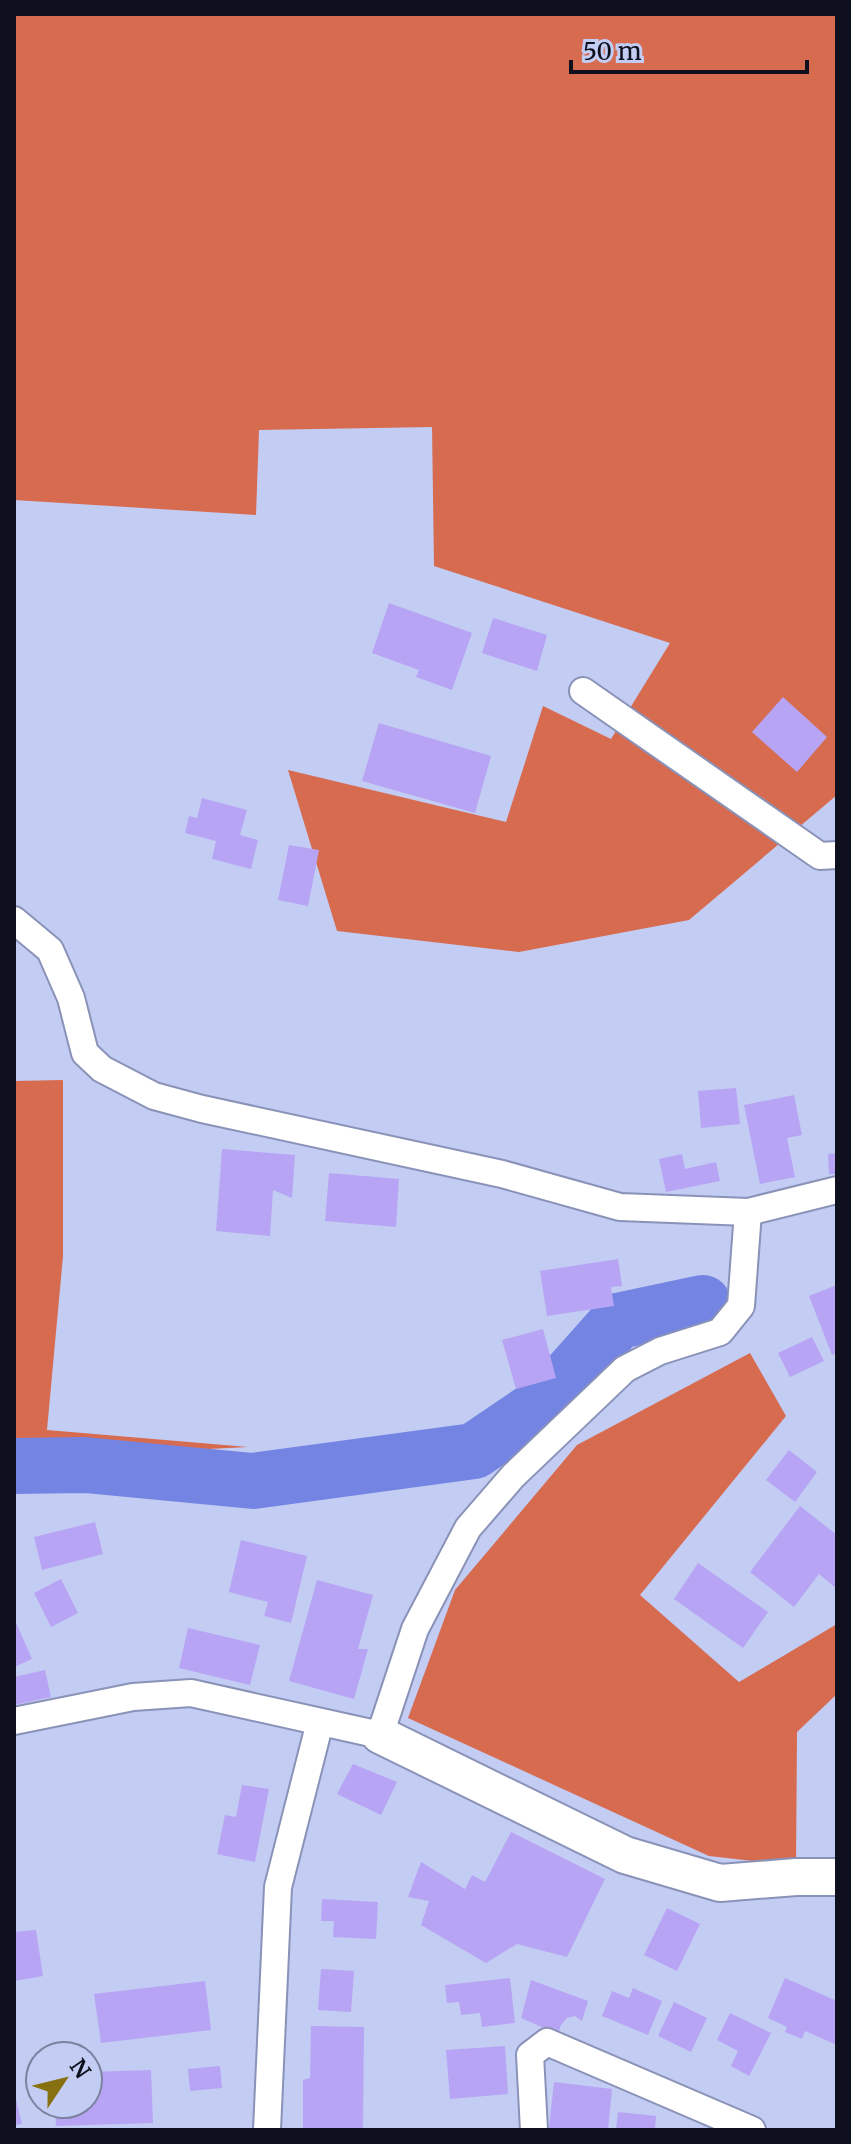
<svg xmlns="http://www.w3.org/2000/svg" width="851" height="2144" font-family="Merriweather,serif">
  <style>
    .forest { fill: #d76b50 }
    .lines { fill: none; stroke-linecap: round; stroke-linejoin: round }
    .river { stroke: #7484e2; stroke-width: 56 }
    .building { fill: #b8a4f4 }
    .street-casing { stroke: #8a92b7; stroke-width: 30 }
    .secondary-casing { stroke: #8a92b7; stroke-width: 40 }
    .street { stroke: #fff; stroke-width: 26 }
    .secondary { stroke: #fff; stroke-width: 36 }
  </style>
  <rect width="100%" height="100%" fill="#c3ccf3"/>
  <!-- forest -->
  <g class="forest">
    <polygon points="14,14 837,14 837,795 689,920 519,952 337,931 288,770 506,822 543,706 611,739 670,643 434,566 432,427 259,430 256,515 14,500"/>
    <polygon points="63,1080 63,1256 47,1430 248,1447 14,1459 14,1081"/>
    <polygon points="750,1353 786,1416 640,1595 739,1682 837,1624 837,1694 797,1732 796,1866 709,1856 408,1718 455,1590 577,1445"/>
  </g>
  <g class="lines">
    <!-- river -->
    <polyline class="river" points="14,1466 85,1465 253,1481 474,1451 546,1402 618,1321 703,1303"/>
  </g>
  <!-- building -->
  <g class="building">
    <polygon points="389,603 472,633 452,690 416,677 419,670 372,653"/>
    <polygon points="493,618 547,635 537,671 482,653"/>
    <polygon points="783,697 827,737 797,772 752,732"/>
    <polygon points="379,723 491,756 475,813 362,781"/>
    <polygon points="202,798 247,810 240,835 258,840 251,869 212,859 216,841 185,833 189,816 197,818"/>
    <polygon points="289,845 319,850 308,906 278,900"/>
    <polygon points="736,1088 740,1124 701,1128 698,1091"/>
    <polygon points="794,1095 802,1135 787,1138 795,1177 760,1184 744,1105"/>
    <polygon points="222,1149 295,1155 292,1198 273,1190 270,1236 216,1231"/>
    <polygon points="837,1153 837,1174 829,1174 828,1154"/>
    <polygon points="682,1154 685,1169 716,1162 720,1181 666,1192 659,1159"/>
    <polygon points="329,1173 399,1179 396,1227 325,1221"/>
    <polygon points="618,1259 622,1286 611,1287 614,1306 547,1316 540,1271"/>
    <polygon points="837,1285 837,1353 832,1355 809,1296"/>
    <polygon points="543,1329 556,1378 516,1389 502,1340"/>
    <polygon points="812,1337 824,1361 790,1377 778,1353"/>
    <polygon points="789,1450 817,1472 795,1502 766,1480"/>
    <polygon points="800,1506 837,1535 837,1589 819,1574 794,1607 750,1572"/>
    <polygon points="95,1522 103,1554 42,1570 34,1537"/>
    <polygon points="241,1540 307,1556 291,1623 264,1616 268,1602 229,1592"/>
    <polygon points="698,1563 768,1612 743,1648 674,1599"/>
    <polygon points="61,1579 78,1613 51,1627 34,1593"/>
    <polygon points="317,1580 373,1595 358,1649 368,1649 354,1699 289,1681"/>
    <polygon points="14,1618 32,1659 14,1667"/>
    <polygon points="188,1628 260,1645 250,1685 179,1668"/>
    <polygon points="45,1670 51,1697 14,1705 14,1677"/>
    <polygon points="353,1764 397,1782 381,1815 337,1794"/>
    <polygon points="242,1785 269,1789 255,1862 217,1854 225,1815 236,1817"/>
    <polygon points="511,1832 605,1879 567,1957 517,1944 486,1963 421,1925 429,1901 408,1897 421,1862 465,1889 472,1875 485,1882"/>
    <polygon points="322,1899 378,1902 376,1939 333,1937 334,1921 321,1921"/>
    <polygon points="667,1908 700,1924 677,1971 644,1955"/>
    <polygon points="36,1930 43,1976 15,1981 14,1932"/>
    <polygon points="321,1969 354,1971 351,2012 318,2010"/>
    <polygon points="510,1978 515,2023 482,2027 480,2013 461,2015 459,2002 447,2003 445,1985"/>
    <polygon points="785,1978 837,2001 837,2045 805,2031 802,2039 785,2032 787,2027 768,2018"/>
    <polygon points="531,1980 588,2001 582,2021 575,2016 567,2018 561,2025 558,2034 521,2018"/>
    <polygon points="205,1981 211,2030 101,2043 94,1994"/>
    <polygon points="633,1988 662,2001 648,2035 602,2016 612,1991 629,1998"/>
    <polygon points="674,2002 707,2018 691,2052 658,2036"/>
    <polygon points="730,2013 771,2033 749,2076 731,2066 738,2051 717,2040"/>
    <polygon points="311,2026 364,2027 363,2130 303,2130 303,2080 310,2078"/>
    <polygon points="505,2046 508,2094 450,2099 446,2050"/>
    <polygon points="220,2066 222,2088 190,2091 188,2069"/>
    <polygon points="151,2070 153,2123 56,2126 55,2104 88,2104 88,2072"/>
    <polygon points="554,2082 612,2089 608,2130 572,2130 549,2128"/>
    <polygon points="14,2091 22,2124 14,2125"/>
    <polygon points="618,2112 656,2116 655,2130 616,2130"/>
  </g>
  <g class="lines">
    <defs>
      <g id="street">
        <polyline points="583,691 820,856 837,855"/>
        <polyline points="14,920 50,950 71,998 85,1053 102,1069 154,1096 202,1109 502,1174 620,1207 748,1212 837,1190"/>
        <polyline points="14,1721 133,1697 191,1693 380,1735 415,1629 468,1528 513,1476 625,1369 660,1351 720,1332 741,1306 748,1212"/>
        <polyline points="267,2130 278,1887 320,1722"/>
        <polyline points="534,2130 530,2055 547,2042 752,2130"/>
      </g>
      <polyline id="secondary" points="380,1735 625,1855 720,1883 796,1877 837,1877"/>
    </defs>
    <!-- street casing -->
    <use href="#street" class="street-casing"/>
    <!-- secondary casing -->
    <use href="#secondary" class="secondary-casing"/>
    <!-- street -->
    <use href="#street" class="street"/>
    <!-- secondary -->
    <use href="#secondary" class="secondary"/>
  </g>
  <!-- border -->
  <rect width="851" height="2144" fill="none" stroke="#0e101e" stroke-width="32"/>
  <!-- north arrow -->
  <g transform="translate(64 2080) rotate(55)"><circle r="38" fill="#c3ccf3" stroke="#7b819e" stroke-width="2"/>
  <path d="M0-6L14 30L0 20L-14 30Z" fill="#867010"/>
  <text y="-12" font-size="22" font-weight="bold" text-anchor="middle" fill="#0e101e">N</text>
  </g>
  <!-- scale -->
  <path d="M571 60v12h236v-12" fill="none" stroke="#0e101e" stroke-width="4"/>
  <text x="583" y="60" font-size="24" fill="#0e101e" stroke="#c3ccf3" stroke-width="6" paint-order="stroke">50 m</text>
</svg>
